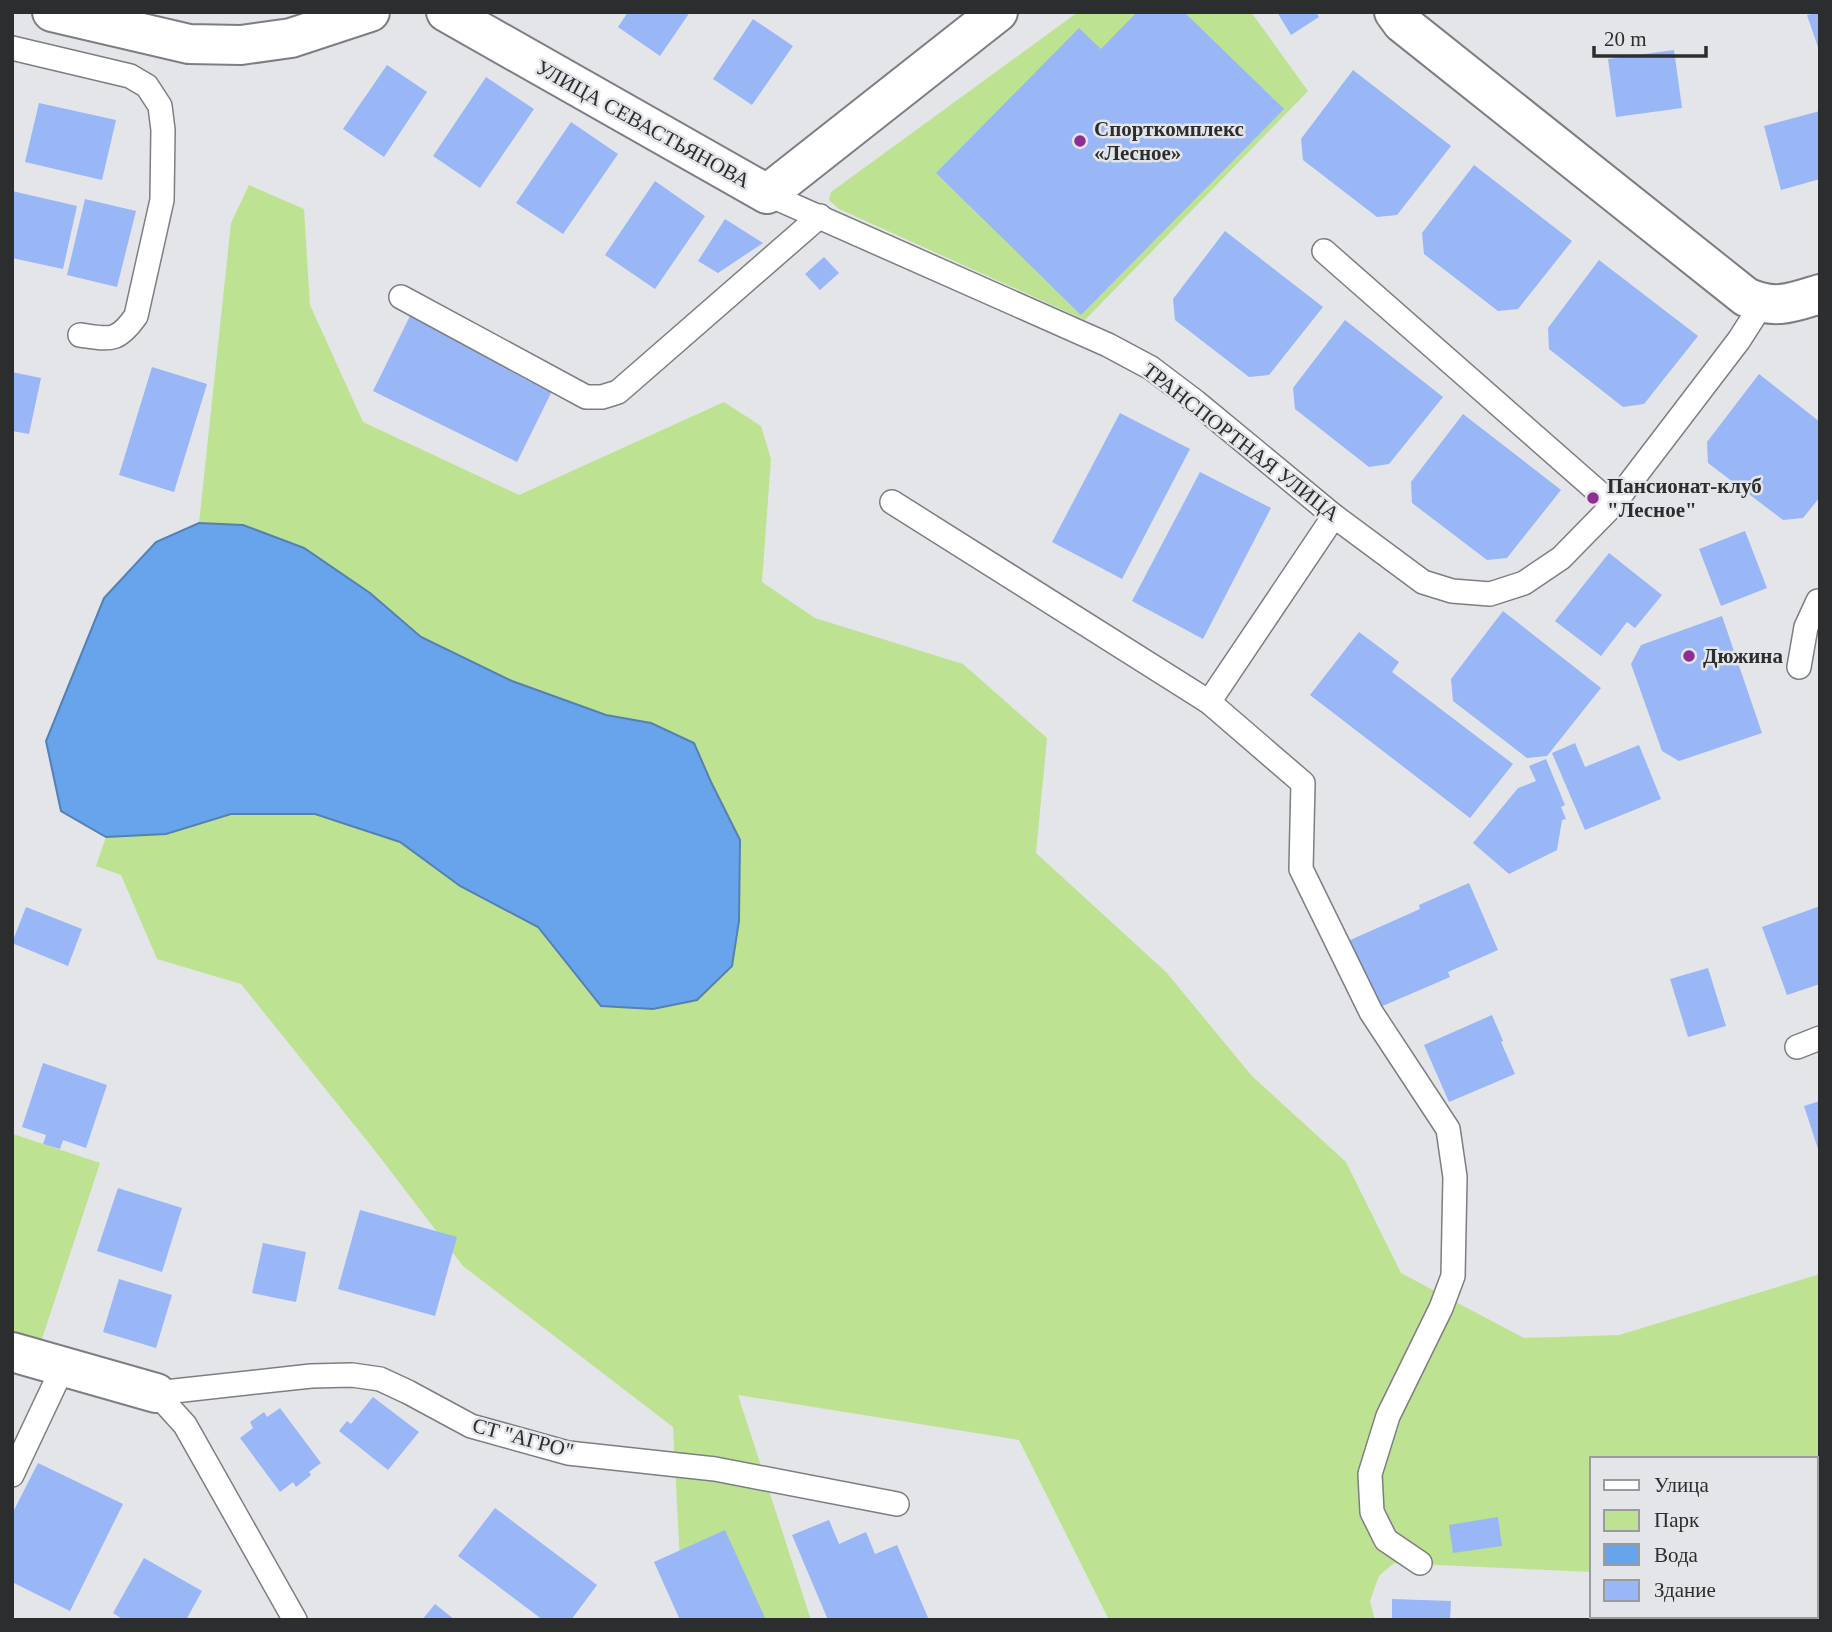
<svg xmlns="http://www.w3.org/2000/svg" width="1832" height="1632" font-family="'Times New Roman',serif">
  <style>
    .green { fill: #bde392 }
    .water { fill: #67a4eb; stroke: #5580b2; stroke-width: 2 }
    .building { fill: #99b6f7 }
    .lines { fill: none; stroke-linecap: round; stroke-linejoin: round }
    .service-casing { stroke: #7c7e82; stroke-width: 26 }
    .minor-casing { stroke: #7c7e82; stroke-width: 42 }
    .service { stroke: #fff; stroke-width: 23 }
    .minor { stroke: #fff; stroke-width: 38 }
    .poi-dot { fill: #902d94; stroke: #e3e5e9; stroke-width: 2.5 }
    .labels { text-anchor: middle; stroke-width: 5; stroke-linejoin: round; paint-order: stroke }
    .street-label { font-size: 21px; fill: #2c2d2e; stroke: #e3e5e9 }
    .poi-label { font-size: 21px; font-weight: bold; fill: #2c2d2e; stroke: #e3e5e9; text-anchor: start }
  </style>
  <rect width="100%" height="100%" fill="#e3e5e9"/>
  <!-- green -->
  <g class="green">
    <polygon points="1078,12 1251,12 1308,91 1085,320 839,209 829,200 831,192"/>
    <polygon points="249,185 304,209 310,305 363,422 519,495 724,402 761,426 771,459 762,582 815,618 963,664 1047,738 1036,853 1166,972 1252,1076 1346,1162 1401,1273 1524,1338 1619,1335 1820,1274 1820,1512 1816,1510 1816,1459 1592,1459 1592,1572 1394,1563 1379,1576 1370,1601 1375,1620 1109,1620 1019,1440 738,1395 811,1620 683,1620 673,1427 463,1266 376,1152 241,984 157,959 121,875 96,866 106,837 166,834 231,814 315,814 400,842 460,886 538,927 601,1006 732,966 739,921 740,840 711,782 694,743 651,723 606,715 512,681 421,637 370,593 243,525 199,523 231,223"/>
    <polygon points="13,1134 100,1163 37,1354 12,1345"/>
  </g>
  <!-- water -->
  <polygon class="water" points="199,523 243,525 304,548 370,593 421,637 512,681 606,715 651,723 694,743 711,782 740,840 739,921 732,966 697,1000 653,1009 601,1006 538,927 460,886 400,842 315,814 231,814 166,834 106,837 61,811 46,741 104,598 156,542"/>
  <!-- building -->
  <g class="building">
    <polygon points="628,12 690,12 660,56 618,27"/>
    <polygon points="1137,12 1184,12 1284,109 1081,315 936,173 1079,28 1101,49"/>
    <polygon points="1277,12 1316,12 1319,17 1291,35"/>
    <polygon points="1810,12 1820,12 1820,53 1807,15 1811,14"/>
    <polygon points="753,19 793,46 752,105 713,79"/>
    <polygon points="1674,50 1682,108 1616,117 1608,59"/>
    <polygon points="387,65 427,92 384,157 343,129"/>
    <polygon points="1353,70 1451,146 1397,215 1377,217 1303,160 1301,139"/>
    <polygon points="486,77 534,109 480,188 433,156"/>
    <polygon points="39,103 116,120 102,180 25,162"/>
    <polygon points="1820,111 1820,179 1781,190 1764,126"/>
    <polygon points="571,122 618,154 563,234 516,203"/>
    <polygon points="1474,165 1572,241 1518,309 1498,311 1424,254 1422,233"/>
    <polygon points="655,181 705,216 655,289 605,255"/>
    <polygon points="12,191 77,206 63,269 12,258"/>
    <polygon points="85,199 136,211 117,287 67,275"/>
    <polygon points="725,219 763,243 718,273 698,261"/>
    <polygon points="1225,231 1323,307 1269,375 1249,377 1175,320 1173,299"/>
    <polygon points="824,257 839,273 820,290 805,274"/>
    <polygon points="1599,260 1698,336 1644,404 1623,407 1549,349 1548,328"/>
    <polygon points="411,314 555,385 517,462 373,391"/>
    <polygon points="1345,320 1443,397 1389,464 1369,467 1295,409 1293,388"/>
    <polygon points="152,367 207,384 174,492 119,475"/>
    <polygon points="12,372 41,378 29,434 12,431"/>
    <polygon points="1759,374 1820,422 1820,497 1803,518 1783,520 1708,463 1707,442"/>
    <polygon points="1120,413 1190,449 1122,579 1052,542"/>
    <polygon points="1463,414 1561,490 1507,558 1487,560 1412,503 1411,482"/>
    <polygon points="1200,472 1271,508 1203,639 1132,601"/>
    <polygon points="1745,531 1767,588 1721,606 1699,549"/>
    <polygon points="1609,553 1662,595 1635,628 1627,622 1601,656 1555,621"/>
    <polygon points="1503,611 1601,688 1547,756 1527,758 1453,701 1451,679"/>
    <polygon points="1722,616 1762,733 1679,761 1662,751 1631,664 1641,645"/>
    <polygon points="1359,632 1399,662 1392,672 1513,764 1470,818 1310,695"/>
    <polygon points="1575,743 1585,767 1639,745 1661,799 1585,830 1552,753"/>
    <polygon points="1546,759 1565,805 1561,807 1566,819 1562,820 1557,850 1509,874 1473,843 1518,788 1536,781 1529,766"/>
    <polygon points="1469,883 1498,950 1448,972 1450,977 1378,1008 1348,941 1420,909 1419,905"/>
    <polygon points="1820,906 1820,984 1787,995 1762,927"/>
    <polygon points="26,907 82,929 68,966 12,943"/>
    <polygon points="1708,968 1726,1026 1688,1037 1670,979"/>
    <polygon points="1492,1015 1503,1041 1501,1042 1515,1074 1449,1102 1424,1045"/>
    <polygon points="43,1063 107,1085 86,1148 63,1140 60,1149 43,1144 46,1135 22,1127"/>
    <polygon points="1820,1101 1820,1152 1819,1152 1804,1106"/>
    <polygon points="118,1188 182,1208 162,1272 97,1251"/>
    <polygon points="360,1210 457,1237 435,1316 338,1289"/>
    <polygon points="263,1243 306,1252 296,1302 252,1293"/>
    <polygon points="119,1279 172,1295 156,1348 103,1332"/>
    <polygon points="373,1397 419,1432 388,1470 339,1431 347,1421 351,1424"/>
    <polygon points="280,1408 321,1463 309,1472 311,1475 296,1487 293,1482 280,1492 240,1438 253,1428 250,1422 264,1412 267,1417"/>
    <polygon points="38,1463 123,1504 70,1611 12,1582 12,1514"/>
    <polygon points="495,1508 597,1585 571,1620 543,1620 458,1556"/>
    <polygon points="1498,1517 1502,1546 1453,1553 1449,1525"/>
    <polygon points="829,1520 839,1544 866,1532 875,1554 897,1545 929,1620 828,1620 792,1535"/>
    <polygon points="725,1530 766,1620 680,1620 654,1562"/>
    <polygon points="144,1558 202,1591 186,1620 124,1620 113,1613"/>
    <polygon points="1816,1583 1820,1585 1820,1620 1749,1620 1752,1616 1816,1616"/>
    <polygon points="1392,1599 1451,1601 1450,1620 1392,1620"/>
    <polygon points="435,1604 455,1620 422,1620"/>
  </g>
  <g class="lines">
    <defs>
      <g id="service">
        <path d="M12,48L130,76L147,86L160,106L163,130L162,200L136,316C117,343 110,339 80,335"/>
        <polyline points="767,194 1108,345 1151,368 1196,402 1334,516 1423,582 1452,591 1490,594 1524,583 1561,558 1613,505"/>
        <polyline points="1324,251 1613,505 1739,340 1762,304"/>
        <polyline points="401,297 586,397 602,397 618,392 820,216"/>
        <polyline points="892,502 1209,702 1303,783 1301,869 1371,1012 1448,1129 1455,1177 1453,1276 1441,1308 1388,1416 1370,1474 1372,1512 1386,1540 1420,1563"/>
        <polyline points="1799,667 1806,627 1818,601"/>
        <polyline points="1209,702 1334,516"/>
        <polyline points="1797,1047 1820,1038"/>
        <polyline points="156,1393 311,1376 352,1375 380,1379 408,1392 471,1426 568,1453 715,1469 897,1504"/>
        <polyline points="156,1393 185,1425 295,1620"/>
        <polyline points="12,1475 63,1367"/>
        <polyline points="1626,1620 1628,1616"/>
      </g>
      <g id="minor">
        <polyline points="52,12 189,44 241,45 291,38 370,12"/>
        <polyline points="446,12 767,194 998,12"/>
        <path d="M1394,12L1402,23L1746,297C1775,310 1791,303 1820,294"/>
        <polyline points="12,1352 156,1393"/>
      </g>
    </defs>
    <!-- service casing -->
    <use href="#service" class="service-casing"/>
    <!-- minor casing -->
    <use href="#minor" class="minor-casing"/>
    <!-- service -->
    <use href="#service" class="service"/>
    <!-- minor -->
    <use href="#minor" class="minor"/>
  </g>
  <!-- markers -->
  <g class="poi-dot">
    <circle cx="1080" cy="141" r="7"/>
    <circle cx="1593" cy="498" r="7"/>
    <circle cx="1689" cy="656" r="7"/>
  </g>
  <g class="labels">
    <!-- street labels -->
    <g class="street-label">
      <text transform="translate(643 124) rotate(29)" y="7">УЛИЦА СЕВАСТЬЯНОВА</text>
      <text transform="translate(1241 442) rotate(38)" y="7">ТРАНСПОРТНАЯ УЛИЦА</text>
      <text transform="translate(523 1438) rotate(15)" y="7">СТ "АГРО"</text>
    </g>
    <!-- poi labels -->
    <g class="poi-label">
      <text x="1094" y="136">Спорткомплекс<tspan x="1094" dy="24">«Лесное»</tspan></text>
      <text x="1607" y="493">Пансионат-клуб<tspan x="1607" dy="24">"Лесное"</tspan></text>
      <text x="1703" y="663">Дюжина</text>
    </g>
  </g>
  <!-- border -->
  <rect width="1832" height="1632" fill="none" stroke="#2c2d2e" stroke-width="28"/>
  <!-- legend -->
  <rect x="1590" y="1457" width="228" height="161" fill="#e3e5e9" stroke="#9a9b9e" stroke-width="2"/>
  <rect x="1604" y="1480" width="35" height="10" fill="#ffffff" stroke="#9a9b9e" stroke-width="2"/>
  <text x="1654" y="1492" font-size="21" fill="#2c2d2e">Улица</text>
  <rect x="1604" y="1510" width="35" height="21" fill="#bde392" stroke="#9a9b9e" stroke-width="2"/>
  <text x="1654" y="1527" font-size="21" fill="#2c2d2e">Парк</text>
  <rect x="1604" y="1544" width="35" height="21" fill="#67a4eb" stroke="#9a9b9e" stroke-width="2"/>
  <text x="1654" y="1562" font-size="21" fill="#2c2d2e">Вода</text>
  <rect x="1604" y="1580" width="35" height="21" fill="#99b6f7" stroke="#9a9b9e" stroke-width="2"/>
  <text x="1654" y="1597" font-size="21" fill="#2c2d2e">Здание</text>
  <!-- scale -->
  <path d="M1594 46v10h112v-10" fill="none" stroke="#2c2d2e" stroke-width="3.5"/>
  <text x="1604" y="46" font-size="21" fill="#2c2d2e" stroke="#e3e5e9" stroke-width="5" paint-order="stroke">20 m</text>
</svg>
